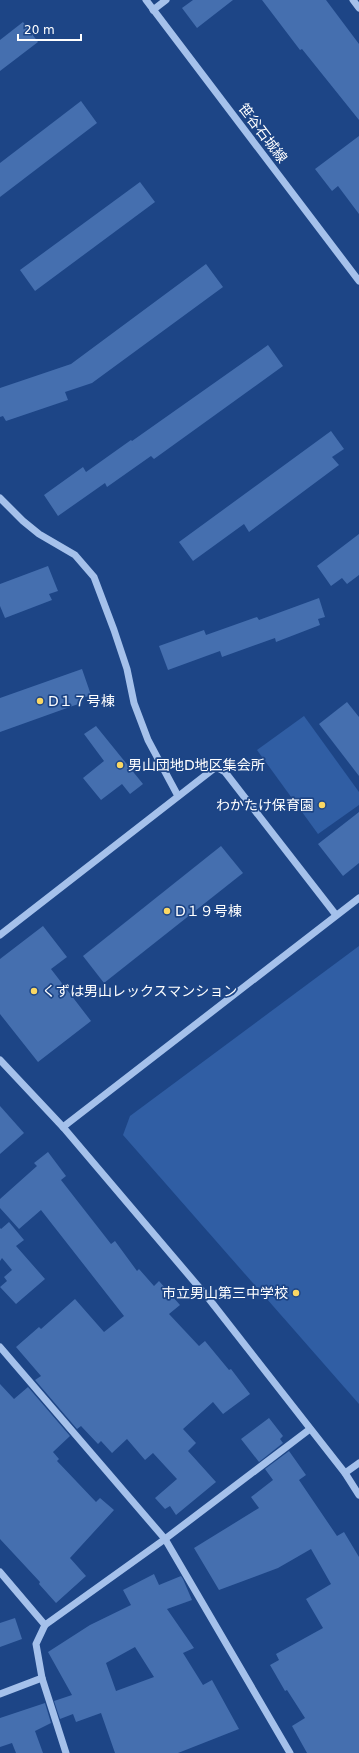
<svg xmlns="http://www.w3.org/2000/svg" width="359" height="1753" font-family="'DejaVu Sans','Noto Sans JP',sans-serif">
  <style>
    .green { fill: #305ea4 }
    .building { fill: #456faf; fill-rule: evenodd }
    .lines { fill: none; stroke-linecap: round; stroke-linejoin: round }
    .minor { stroke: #a5c1eb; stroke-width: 7 }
    .poi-dot { fill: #fad764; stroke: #1d4586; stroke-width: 1.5 }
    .labels { text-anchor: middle; stroke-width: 3.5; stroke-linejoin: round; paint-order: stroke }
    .street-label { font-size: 14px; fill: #fff; stroke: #1d4586 }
    .poi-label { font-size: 14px; fill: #fff; stroke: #1d4586; text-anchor: start }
  </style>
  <rect width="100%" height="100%" fill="#1d4586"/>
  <!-- green -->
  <g class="green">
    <polygon points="304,716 359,792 359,805 318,834 257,750"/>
    <polygon points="359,946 359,1404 123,1135 130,1116"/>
  </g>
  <!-- building -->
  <g class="building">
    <polygon points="193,0 233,0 197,28 182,8"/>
    <polygon points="262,0 326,0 359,44 359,120 302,49 300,50"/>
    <polygon points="23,22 38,42 0,71 0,40"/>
    <polygon points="81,101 97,123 0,197 0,163"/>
    <polygon points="359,136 359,214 338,186 332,191 315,169"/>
    <polygon points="140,182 155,202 35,291 20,270"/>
    <polygon points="206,264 223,287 92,383 65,392 68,400 6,421 3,416 0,417 0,388 71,364"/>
    <polygon points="268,345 283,366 154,459 151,456 107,487 105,483 58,516 44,495 83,467 86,472 131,440 132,441"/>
    <polygon points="331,431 344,449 332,457 339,465 249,532 244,524 193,561 179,542"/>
    <polygon points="359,534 359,575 347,584 342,578 331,586 317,566"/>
    <polygon points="48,566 58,591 49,594 52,600 5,618 0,606 0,584"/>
    <polygon points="319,598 325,617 318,619 320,625 276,642 275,638 222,657 220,651 168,670 159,646 204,630 206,635 257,617 259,620"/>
    <polygon points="82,669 91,695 80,699 81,703 0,732 0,698"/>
    <polygon points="347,702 359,717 359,776 319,724"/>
    <polygon points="96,726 143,784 130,794 122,784 101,800 83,778 104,761 84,734"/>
    <polygon points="359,812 359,863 343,876 318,844"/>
    <polygon points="221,846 243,873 104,983 83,956"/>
    <polygon points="43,926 67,957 51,969 91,1021 38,1062 0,1014 0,959"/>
    <polygon points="0,1106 24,1133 0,1154"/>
    <polygon points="48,1152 66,1176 61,1180 111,1244 115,1241 137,1271 139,1269 154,1286 159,1281 180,1305 169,1314 199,1346 205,1341 229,1370 231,1369 250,1394 223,1414 213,1402 183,1429 196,1443 188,1451 216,1482 176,1515 170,1506 165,1509 155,1498 177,1479 153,1453 145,1460 127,1439 112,1453 101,1441 98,1444 81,1426 77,1429 35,1380 41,1376 16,1347 39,1327 41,1329 75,1299 104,1332 124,1316 41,1210 19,1229 0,1208 0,1199 37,1166 34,1163"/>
    <polygon points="9,1222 24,1240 16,1246 45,1279 16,1304 0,1287 7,1281 4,1277 12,1270 2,1258 0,1261 0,1228 1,1229"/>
    <polygon points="0,1384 14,1399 28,1387 70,1436 53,1452 59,1459 57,1461 96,1502 100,1498 114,1510 70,1558 86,1576 56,1603 39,1584 40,1582 0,1539"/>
    <polygon points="269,1418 283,1436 280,1439 283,1443 259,1462 241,1439"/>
    <polygon points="289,1451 306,1475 299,1480 337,1536 344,1532 359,1557 359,1753 307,1753 292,1726 305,1718 287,1690 285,1691 270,1665 279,1660 276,1654 323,1628 306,1599 331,1584 311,1549 278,1568 219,1590 194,1548 259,1508 251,1497 273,1480 265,1469"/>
    <path d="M154,1574L159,1585L181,1576L183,1579L192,1600L167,1609L194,1648L183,1653L203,1685L212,1680L239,1729L178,1753H115L101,1713L76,1722L73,1714L60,1719L54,1701L72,1695L48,1652L90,1625L131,1605L123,1590ZM135,1647L154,1677L116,1691L106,1663Z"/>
    <polygon points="15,1618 22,1639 0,1647 0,1623"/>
    <polygon points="45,1703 51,1723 35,1731 43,1753 16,1753 12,1743 0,1747 0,1718"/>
  </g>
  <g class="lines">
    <!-- minor -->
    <g class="minor">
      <polyline points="146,0 359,281"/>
      <polyline points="353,0 359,8"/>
      <polyline points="153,10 166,0"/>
      <polyline points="0,498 23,521 39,534 75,555 94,577 114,630 127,669 134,703 148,740 178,796"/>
      <polyline points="0,935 216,767 225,772 336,915"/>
      <polyline points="0,1060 63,1127 209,1299 345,1473 359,1495"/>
      <polyline points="63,1127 359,898"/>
      <polyline points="0,1347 165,1539 290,1753"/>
      <polyline points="345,1473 359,1463"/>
      <polyline points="0,1572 45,1625"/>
      <polyline points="0,1694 42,1678"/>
      <polyline points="66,1753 42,1678 36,1644 45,1625 165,1539 310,1429"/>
    </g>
  </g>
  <!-- markers -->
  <g class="poi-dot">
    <circle cx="40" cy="701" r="4"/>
    <circle cx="120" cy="765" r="4"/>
    <circle cx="322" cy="805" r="4"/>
    <circle cx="167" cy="911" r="4"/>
    <circle cx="34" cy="991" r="4"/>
    <circle cx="296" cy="1293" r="4"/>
  </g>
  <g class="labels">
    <!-- street labels -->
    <g class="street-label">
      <text transform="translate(263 133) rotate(53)" y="5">笹谷石城線</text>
    </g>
    <!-- poi labels -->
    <g class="poi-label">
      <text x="48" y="706">D１７号棟</text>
      <text x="128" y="770">男山団地D地区集会所</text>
      <text x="314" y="810" text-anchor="end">わかたけ保育園</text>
      <text x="175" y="916">D１９号棟</text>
      <text x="42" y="996">くずは男山レックスマンション</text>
      <text x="288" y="1298" text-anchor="end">市立男山第三中学校</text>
    </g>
  </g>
  <!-- scale -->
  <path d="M18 34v6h63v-6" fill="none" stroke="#ffffff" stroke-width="2"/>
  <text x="24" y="34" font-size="12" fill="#ffffff" stroke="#1d4586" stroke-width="3" paint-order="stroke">20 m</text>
</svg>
